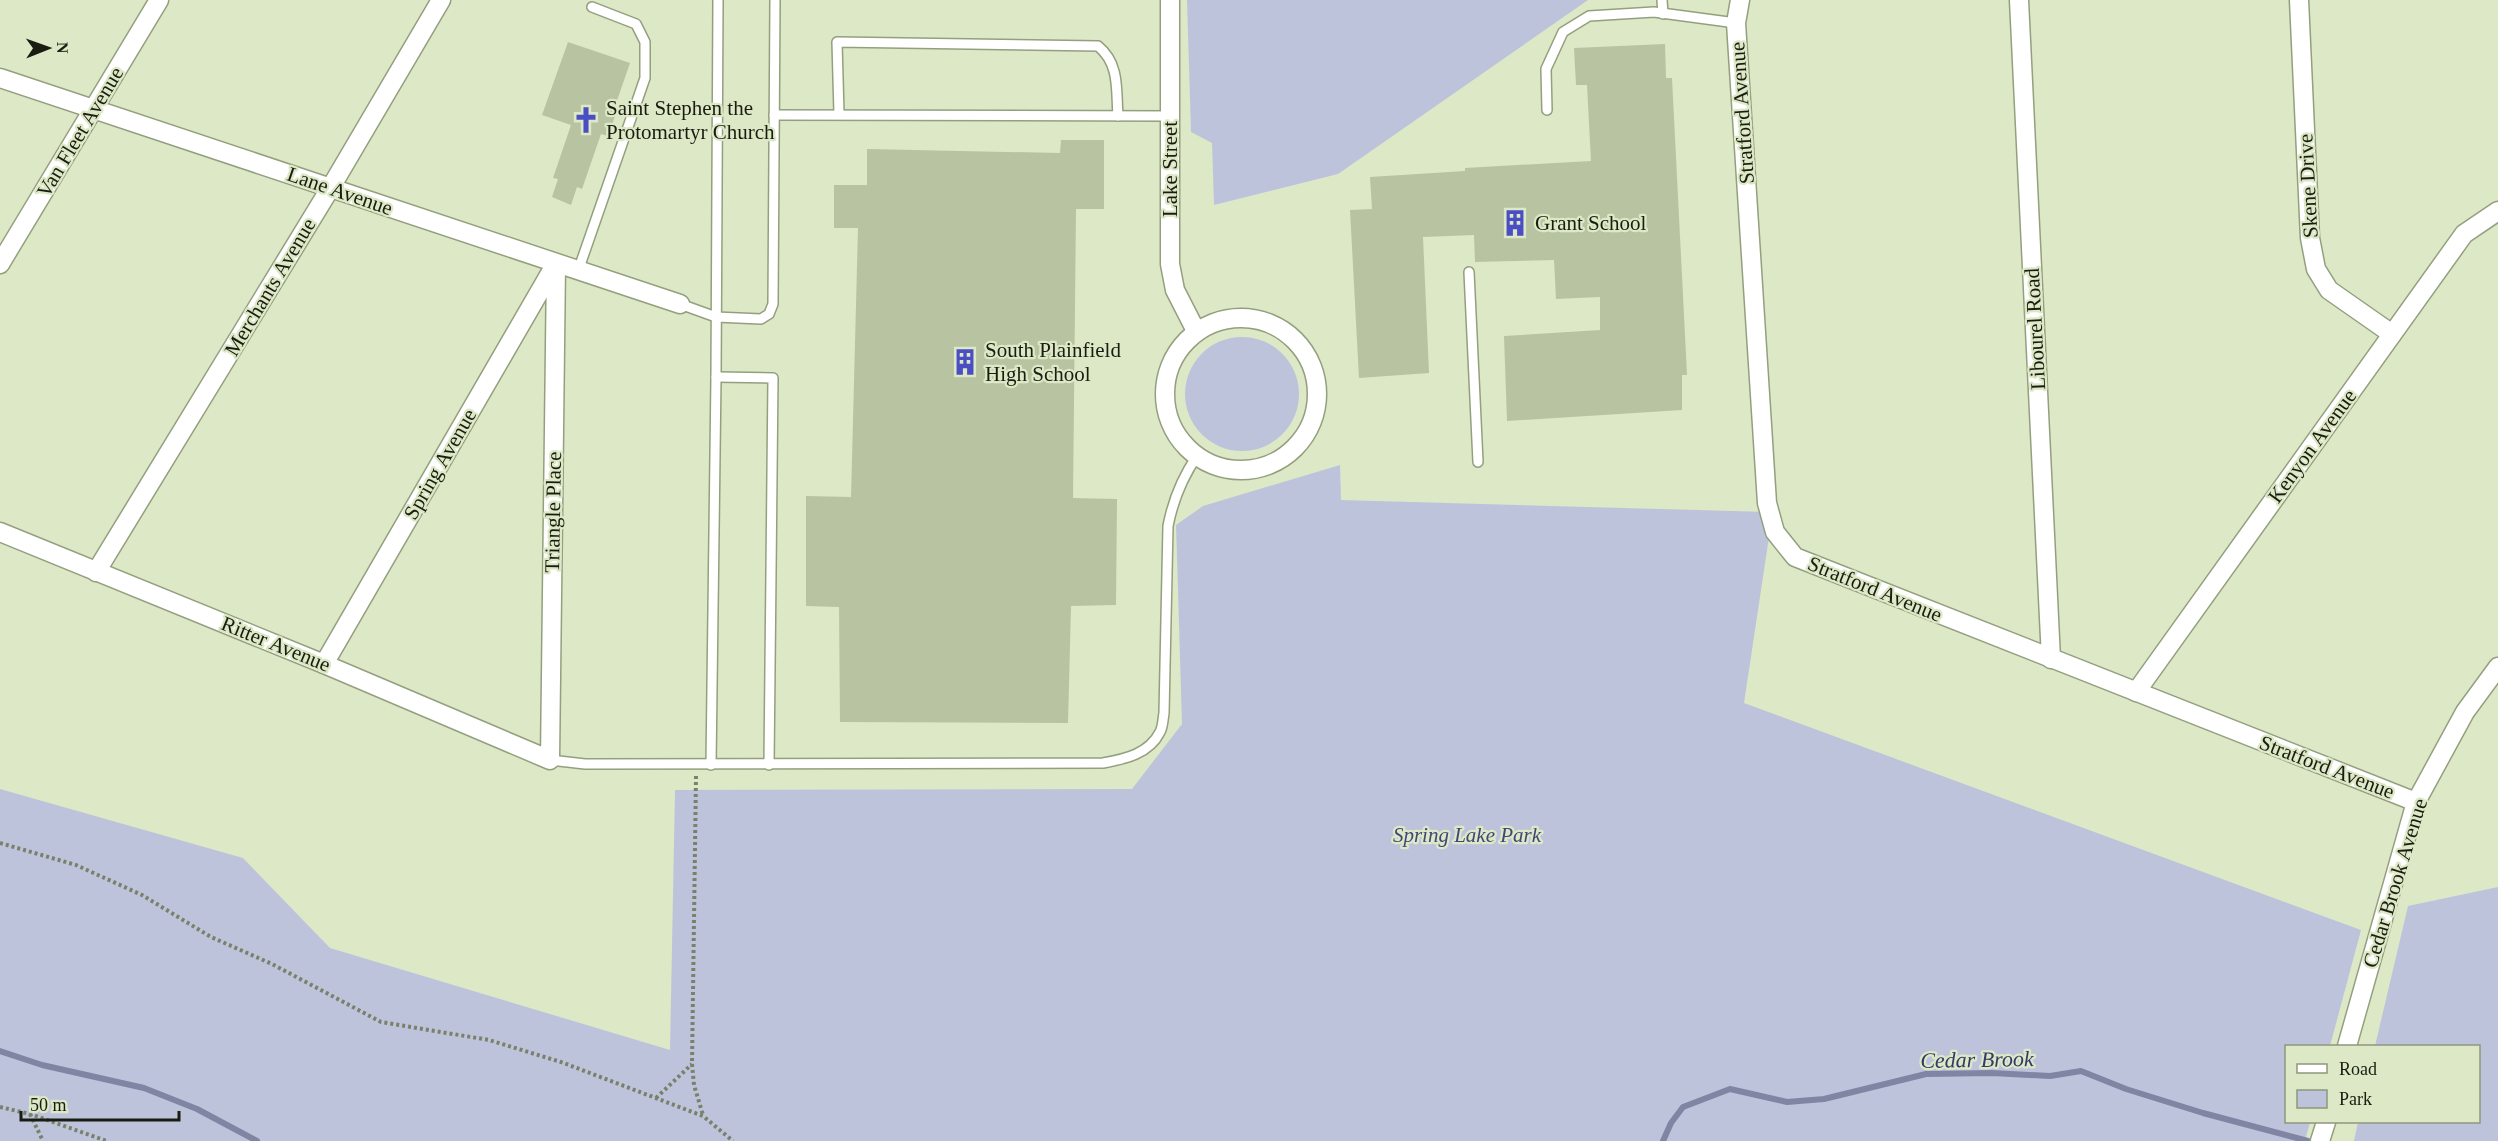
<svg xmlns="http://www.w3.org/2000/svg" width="2498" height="1141" font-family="Georgia,serif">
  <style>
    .green { fill: #bec3dc }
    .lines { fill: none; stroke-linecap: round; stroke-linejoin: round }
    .stream { stroke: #8085a4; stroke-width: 6 }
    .building { fill: #b8c3a2 }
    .lane-casing { stroke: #949f7f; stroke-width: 12 }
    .street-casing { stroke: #949f7f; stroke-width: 21 }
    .path { stroke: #7a816a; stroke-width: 4; stroke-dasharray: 3 3; stroke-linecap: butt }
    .lane { stroke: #fff; stroke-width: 9 }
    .street { stroke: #fff; stroke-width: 18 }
    .labels { text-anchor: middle; stroke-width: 4.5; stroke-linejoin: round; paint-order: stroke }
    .poi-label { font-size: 21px; fill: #191c10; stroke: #dde8c6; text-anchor: start }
    .street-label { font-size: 21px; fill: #191c10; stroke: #dde8c6 }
    .park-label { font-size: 21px; font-style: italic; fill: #424876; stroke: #dde8c6 }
    .water-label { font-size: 22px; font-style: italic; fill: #343a66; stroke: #dde8c6 }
  </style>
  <rect width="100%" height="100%" fill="#dde8c6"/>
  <!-- green -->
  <g class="green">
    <polygon points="1187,0 1588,0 1338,174 1214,205 1212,143 1191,132"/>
    <circle cx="1242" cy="394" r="57"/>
    <polygon points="1340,465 1341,500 1768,512 1769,537 1744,703 2361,930 2330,1046 2286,1046 2286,1122 2310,1122 2305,1141 0,1141 0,789 243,858 330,948 670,1050 675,790 1132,789 1182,724 1176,525 1203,506"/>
    <polygon points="2498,887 2498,1141 2354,1141 2358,1122 2478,1122 2478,1046 2375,1046 2408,906"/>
  </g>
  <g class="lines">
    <!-- stream -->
    <g class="stream">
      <polyline points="0,1051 42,1065 144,1088 197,1109 257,1141"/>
      <polyline points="1663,1141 1671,1123 1683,1107 1730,1089 1787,1102 1824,1099 1926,1074 1992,1073 2050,1076 2081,1071 2126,1089 2203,1113 2308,1141"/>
    </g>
  </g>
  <!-- building -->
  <g class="building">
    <polygon points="568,42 630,63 612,115 615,116 608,136 601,134 582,189 577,187 571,205 552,197 558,179 553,178 571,125 542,115"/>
    <polygon points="1665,44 1666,78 1672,78 1687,375 1682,375 1682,410 1507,421 1504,336 1600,330 1600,297 1556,299 1554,260 1475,262 1474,235 1423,237 1429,373 1359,378 1350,210 1372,209 1370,177 1465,171 1465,168 1591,161 1587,85 1576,85 1574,48"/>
    <polygon points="1061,140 1104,140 1104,209 1076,209 1073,498 1117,499 1116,605 1071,606 1068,723 840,722 839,607 806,606 806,496 851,497 858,228 834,228 834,185 867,185 867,149 1060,153"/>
  </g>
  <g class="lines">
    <defs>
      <g id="lane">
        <polyline points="1662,0 1663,14"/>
        <polyline points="1547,110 1546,69 1563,32 1589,16 1654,12 1736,23"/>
        <path d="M839,114L837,42L1098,46C1120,64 1116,90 1118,116"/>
        <polyline points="774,115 1169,116"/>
        <polyline points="578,271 645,78 645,42 636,24 592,7"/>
        <polyline points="1469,272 1478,462"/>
        <polyline points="680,304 716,317 761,319 769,314 773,304 775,0"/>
        <polyline points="716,377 773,378 769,765"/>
        <path d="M550,760L585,764L1103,763C1125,759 1149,754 1160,732C1163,727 1163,718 1164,713L1168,526C1173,500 1182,478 1197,456"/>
        <polyline points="711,765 716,377 718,0"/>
      </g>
      <g id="street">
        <polyline points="1170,0 1170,264 1175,290 1196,331"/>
        <polyline points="1740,0 1736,23 1767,503 1775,532 1795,557 2416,802"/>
        <polyline points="2019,0 2051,659"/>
        <polyline points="2299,0 2310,238 2316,269 2329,290 2392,334"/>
        <polyline points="0,78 680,304"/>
        <polyline points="0,264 159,0"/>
        <circle cx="1241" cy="394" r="76"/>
        <polyline points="0,532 324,664 550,760 556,264"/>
        <polyline points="96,572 331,187 441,0"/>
        <polyline points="324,664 555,265"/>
        <polyline points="2136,692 2464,234 2498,211"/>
        <polyline points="2347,1046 2416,802 2465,712 2498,667"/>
        <polyline points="2320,1141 2326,1122"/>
      </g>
    </defs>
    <!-- lane casing -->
    <use href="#lane" class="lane-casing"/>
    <!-- street casing -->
    <use href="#street" class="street-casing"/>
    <!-- path -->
    <g class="path">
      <polyline points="696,776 692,1064 694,1085 703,1115"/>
      <polyline points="0,843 76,865 142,895 211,937 272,964 381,1022 489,1040 561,1062 703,1116 733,1141"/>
      <polyline points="656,1098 692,1064"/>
      <polyline points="0,1107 30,1114 107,1141"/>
      <polyline points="30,1114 43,1141"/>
    </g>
    <!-- lane -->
    <use href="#lane" class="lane"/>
    <!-- street -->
    <use href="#street" class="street"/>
  </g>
  <!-- icons -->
  <defs>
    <symbol id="church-bare" viewBox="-9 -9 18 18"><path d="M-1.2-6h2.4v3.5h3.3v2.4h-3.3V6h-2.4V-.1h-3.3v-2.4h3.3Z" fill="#4a4dc3" stroke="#dde8c6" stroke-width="2.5" paint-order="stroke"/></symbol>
    <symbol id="building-bare" viewBox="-9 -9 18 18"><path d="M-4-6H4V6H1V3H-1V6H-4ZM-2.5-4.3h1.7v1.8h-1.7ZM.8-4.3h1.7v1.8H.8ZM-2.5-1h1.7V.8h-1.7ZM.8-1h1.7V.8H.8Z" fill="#4a4dc3" stroke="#dde8c6" stroke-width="2.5" paint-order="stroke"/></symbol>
  </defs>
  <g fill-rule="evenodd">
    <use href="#church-bare" x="567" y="101" width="38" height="38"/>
    <use href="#building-bare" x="1496" y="204" width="38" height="38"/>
    <use href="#building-bare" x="946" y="343" width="38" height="38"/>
  </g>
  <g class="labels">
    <!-- poi labels -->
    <g class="poi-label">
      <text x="606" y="115">Saint Stephen the<tspan x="606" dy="24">Protomartyr Church</tspan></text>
      <text x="1535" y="230">Grant School</text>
      <text x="985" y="357">South Plainfield<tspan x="985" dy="24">High School</tspan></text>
    </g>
    <!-- street labels -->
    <g class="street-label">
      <text transform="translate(1742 113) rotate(-94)" y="7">Stratford Avenue</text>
      <text transform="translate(80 132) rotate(-59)" y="7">Van Fleet Avenue</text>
      <text transform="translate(1170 169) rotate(-90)" y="7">Lake Street</text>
      <text transform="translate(2308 186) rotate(-93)" y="7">Skene Drive</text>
      <text transform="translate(340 191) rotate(19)" y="7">Lane Avenue</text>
      <text transform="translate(270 287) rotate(-59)" y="7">Merchants Avenue</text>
      <text transform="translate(2035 329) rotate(-93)" y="7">Libourel Road</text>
      <text transform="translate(2312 446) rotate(-54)" y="7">Kenyon Avenue</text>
      <text transform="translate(440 464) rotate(-60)" y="7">Spring Avenue</text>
      <text transform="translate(553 512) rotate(-89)" y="7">Triangle Place</text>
      <text transform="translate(1875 589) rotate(22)" y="7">Stratford Avenue</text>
      <text transform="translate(276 644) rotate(22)" y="7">Ritter Avenue</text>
      <text transform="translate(2327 767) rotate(21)" y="7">Stratford Avenue</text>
      <text transform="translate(2395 883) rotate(-73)" y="7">Cedar Brook Avenue</text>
    </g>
    <!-- park labels -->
    <g class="park-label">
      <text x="1467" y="842">Spring Lake Park</text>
    </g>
    <!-- water labels -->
    <g class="water-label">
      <text transform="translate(1977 1059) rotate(-1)" y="8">Cedar Brook</text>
    </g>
  </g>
  <!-- legend -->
  <rect x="2285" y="1045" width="195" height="78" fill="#dde8c6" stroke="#8f967d" stroke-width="1.5"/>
  <rect x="2297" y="1064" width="30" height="9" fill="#ffffff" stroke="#8f967d" stroke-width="1.5"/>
  <text x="2339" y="1075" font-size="18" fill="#191c10">Road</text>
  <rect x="2297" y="1090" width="30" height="18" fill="#bec3dc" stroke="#8f967d" stroke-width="1.5"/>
  <text x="2339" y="1105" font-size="18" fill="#191c10">Park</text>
  <!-- north arrow -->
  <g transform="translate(48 48) rotate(89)" stroke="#dde8c6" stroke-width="4.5" paint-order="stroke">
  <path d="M0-4.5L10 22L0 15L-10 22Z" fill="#191c10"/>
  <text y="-9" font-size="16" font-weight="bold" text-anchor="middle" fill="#191c10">N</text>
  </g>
  <!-- scale -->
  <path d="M21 1111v9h158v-9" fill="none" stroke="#191c10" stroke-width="3"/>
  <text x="30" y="1111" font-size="18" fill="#191c10" stroke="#dde8c6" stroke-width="4.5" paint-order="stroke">50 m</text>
</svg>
